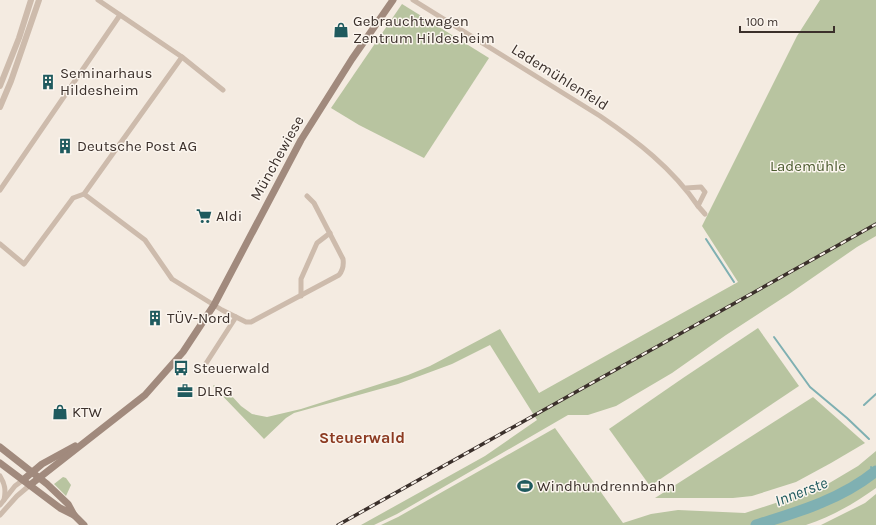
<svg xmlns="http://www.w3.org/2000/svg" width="876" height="525" font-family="Karla,sans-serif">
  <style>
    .green { fill: #b8c4a0 }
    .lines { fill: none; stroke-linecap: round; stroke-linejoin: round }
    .stream { stroke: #7fb0b2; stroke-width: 2 }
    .river { stroke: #7fb0b2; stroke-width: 11 }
    .minor { stroke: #cdbbac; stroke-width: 5 }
    .tertiary { stroke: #cdbbac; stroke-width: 6 }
    .secondary { stroke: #a18a7d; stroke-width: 7 }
    .rail-casing { stroke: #3b302b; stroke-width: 3.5 }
    .rail { stroke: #fbf5ee; stroke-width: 2; stroke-dasharray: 6; stroke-linecap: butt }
    .labels { text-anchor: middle; stroke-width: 3; stroke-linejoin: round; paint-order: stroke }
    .poi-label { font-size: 15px; fill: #3b302b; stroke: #fbf5ee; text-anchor: start }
    .street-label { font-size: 15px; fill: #3b302b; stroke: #fbf5ee }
    .park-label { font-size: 15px; fill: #4a5a2e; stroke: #fbf5ee }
    .neighbourhood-label { font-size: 16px; font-weight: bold; fill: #8c3b22; stroke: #fbf5ee }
    .water-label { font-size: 16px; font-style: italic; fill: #1f5a5e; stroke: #fbf5ee }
  </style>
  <rect width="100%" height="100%" fill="#f4ebe1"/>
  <!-- green -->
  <g class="green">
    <polygon points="820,0 876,0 876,236 857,247 789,294 726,335 672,373 616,406 588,415 568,415 397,514 374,525 361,525 485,456 537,420 490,345 452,364 398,384 294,413 286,418 264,439 213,386 214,385 224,395 229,393 241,406 252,414 267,417 301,409 408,375 430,366 500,329 539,393 738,282 702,226 797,36"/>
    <polygon points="402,4 489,58 424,158 359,125 331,108"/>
    <polygon points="758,328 799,386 650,486 609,429 683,378"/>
    <polygon points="813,397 865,443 831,463 796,482 752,496 733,498 655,498"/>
    <path d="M555,428L623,523L651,514L678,510L745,513L821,488L858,466L876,451V488C855,503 831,517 806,525H381L398,517Z"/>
    <polygon points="63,477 66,478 71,485 66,496 54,484"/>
    <polygon points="876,494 876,525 821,525 865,503"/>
  </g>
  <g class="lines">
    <!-- stream -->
    <g class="stream">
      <polyline points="706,239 734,282"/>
      <polyline points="774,337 810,387 847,418 869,439"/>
      <polyline points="864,405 876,394"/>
      <polyline points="871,467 874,472"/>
    </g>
    <!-- river -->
    <path class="river" d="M756,525C798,512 842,499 876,471"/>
    <!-- minor -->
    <g class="minor">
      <polyline points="98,0 182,57 223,90"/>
      <path d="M413,0L600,116C637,141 672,168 698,206L705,192L701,187L686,188"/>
      <path d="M182,57L84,194L145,240L172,279L222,310L246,322H251L339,275C343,270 344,266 343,259L314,203L307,196"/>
      <polyline points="0,190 120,15"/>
      <polyline points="698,206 705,214"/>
      <polyline points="0,244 24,264 73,198 84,194"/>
      <polyline points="301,296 301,279 317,243 330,233"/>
      <polyline points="205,365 236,317"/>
      <path d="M0,476C5,484 6,490 4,500"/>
      <polyline points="0,505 15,486 23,480"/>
      <polyline points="0,515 17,496 30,485"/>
    </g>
    <!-- tertiary -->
    <g class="tertiary">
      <polyline points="0,86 19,38 31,0"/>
      <polyline points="0,107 11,81 39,0"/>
    </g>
    <!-- secondary -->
    <g class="secondary">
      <polyline points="0,447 47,484 68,504 74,515 84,525"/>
      <polyline points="0,463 60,508 74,515"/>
      <polyline points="23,480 42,464 75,446"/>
      <polyline points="30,485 145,395 183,352 214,305 301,140 352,59 393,0"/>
    </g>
    <defs>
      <polyline id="rail" points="338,525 876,224"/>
    </defs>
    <!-- rail casing -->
    <use href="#rail" class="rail-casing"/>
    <!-- rail -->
    <use href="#rail" class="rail"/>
  </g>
  <!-- icons -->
  <defs>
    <symbol id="shop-bare" viewBox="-9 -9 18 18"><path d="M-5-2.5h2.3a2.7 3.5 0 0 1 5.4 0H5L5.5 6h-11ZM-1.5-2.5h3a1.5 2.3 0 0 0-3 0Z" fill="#1f5a5e" stroke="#fbf5ee" stroke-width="2.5" paint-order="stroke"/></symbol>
    <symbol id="building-bare" viewBox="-9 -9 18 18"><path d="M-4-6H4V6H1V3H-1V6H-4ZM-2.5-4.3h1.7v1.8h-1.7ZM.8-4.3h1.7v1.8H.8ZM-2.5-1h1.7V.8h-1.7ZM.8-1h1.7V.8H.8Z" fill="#1f5a5e" stroke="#fbf5ee" stroke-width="2.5" paint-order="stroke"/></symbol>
    <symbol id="supermarket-bare" viewBox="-9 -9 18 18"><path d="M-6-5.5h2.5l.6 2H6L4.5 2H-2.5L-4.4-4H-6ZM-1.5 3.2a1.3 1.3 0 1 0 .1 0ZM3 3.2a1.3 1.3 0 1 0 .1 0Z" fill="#1f5a5e" stroke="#fbf5ee" stroke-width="2.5" paint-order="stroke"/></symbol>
    <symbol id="bus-bare" viewBox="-9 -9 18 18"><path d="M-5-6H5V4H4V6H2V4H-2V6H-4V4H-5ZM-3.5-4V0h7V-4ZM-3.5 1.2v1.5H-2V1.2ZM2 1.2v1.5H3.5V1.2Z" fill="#1f5a5e" stroke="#fbf5ee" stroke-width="2.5" paint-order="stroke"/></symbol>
    <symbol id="office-bare" viewBox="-9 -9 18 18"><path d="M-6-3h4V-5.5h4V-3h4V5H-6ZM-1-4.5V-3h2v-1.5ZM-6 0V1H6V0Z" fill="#1f5a5e" stroke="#fbf5ee" stroke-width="2.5" paint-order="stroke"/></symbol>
    <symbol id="stadium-bare" viewBox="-9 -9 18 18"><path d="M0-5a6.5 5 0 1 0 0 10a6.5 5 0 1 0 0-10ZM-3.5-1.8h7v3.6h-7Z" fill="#1f5a5e" stroke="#fbf5ee" stroke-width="2.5" paint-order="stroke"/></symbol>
  </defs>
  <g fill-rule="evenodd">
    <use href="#shop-bare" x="330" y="19" width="22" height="22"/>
    <use href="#building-bare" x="37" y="71" width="22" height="22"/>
    <use href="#building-bare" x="54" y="135" width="22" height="22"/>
    <use href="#supermarket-bare" x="193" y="205" width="22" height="22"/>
    <use href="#building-bare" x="144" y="307" width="22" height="22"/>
    <use href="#bus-bare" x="170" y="357" width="22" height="22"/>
    <use href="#office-bare" x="174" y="380" width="22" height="22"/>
    <use href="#shop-bare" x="49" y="401" width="22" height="22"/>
    <use href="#stadium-bare" x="514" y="475" width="22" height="22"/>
  </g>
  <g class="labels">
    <!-- poi labels -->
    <g class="poi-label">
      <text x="353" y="26">Gebrauchtwagen<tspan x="353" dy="17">Zentrum Hildesheim</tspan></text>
      <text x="60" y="78">Seminarhaus<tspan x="60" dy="17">Hildesheim</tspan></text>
      <text x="77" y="151">Deutsche Post AG</text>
      <text x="216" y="221">Aldi</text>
      <text x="167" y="323">TÜV-Nord</text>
      <text x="193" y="373">Steuerwald</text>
      <text x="197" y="396">DLRG</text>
      <text x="72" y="417">KTW</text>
      <text x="537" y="491">Windhundrennbahn</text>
    </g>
    <!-- street labels -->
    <g class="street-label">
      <text transform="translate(560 77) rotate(32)" y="5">Lademühlenfeld</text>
      <text transform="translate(277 158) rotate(-61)" y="5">Münchewiese</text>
    </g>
    <!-- park labels -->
    <g class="park-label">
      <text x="808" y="171">Lademühle</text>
    </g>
    <!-- neighbourhood labels -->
    <g class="neighbourhood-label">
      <text x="362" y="443">Steuerwald</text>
    </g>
    <!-- water labels -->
    <g class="water-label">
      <text transform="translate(801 491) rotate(-21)" y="6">Innerste</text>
    </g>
  </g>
  <!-- scale -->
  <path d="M740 26v6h94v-6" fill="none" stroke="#3b302b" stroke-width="2"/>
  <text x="746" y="26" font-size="12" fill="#3b302b" stroke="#fbf5ee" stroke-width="3" paint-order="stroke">100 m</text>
</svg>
